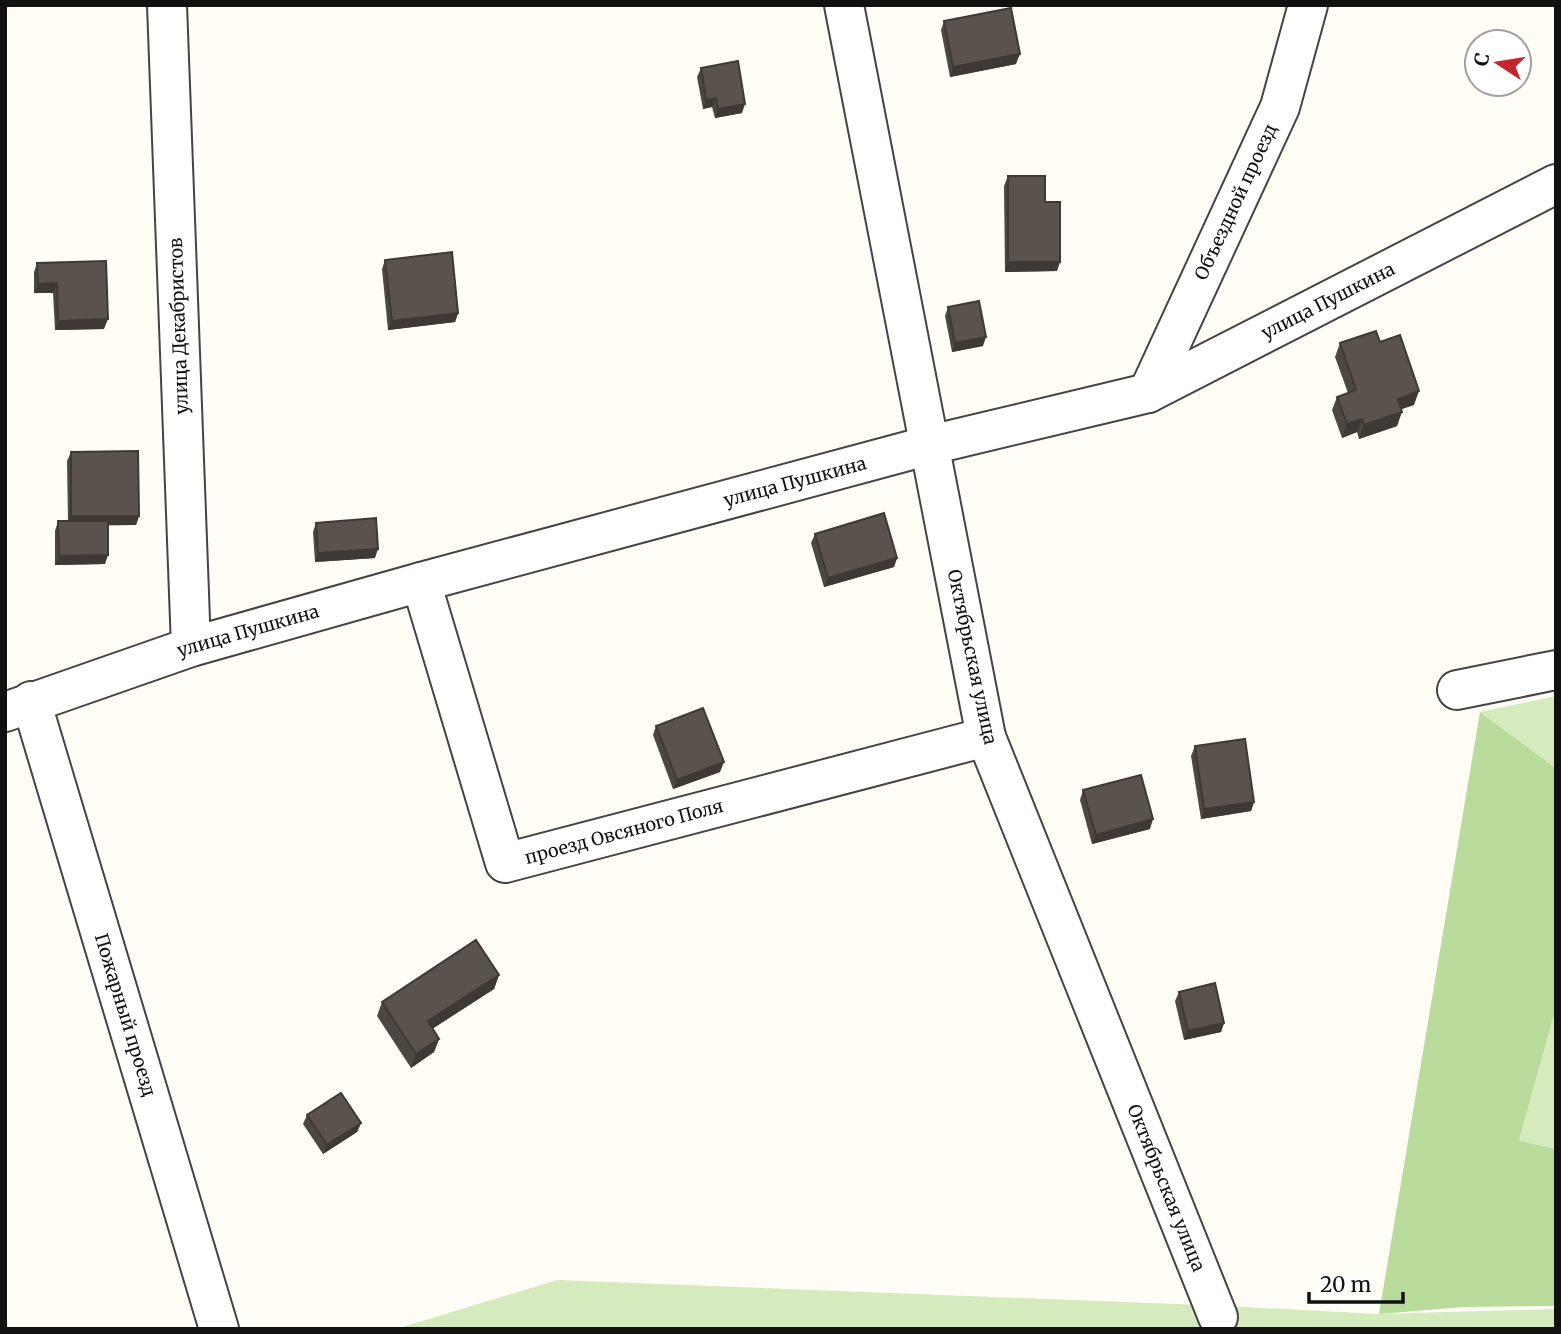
<svg xmlns="http://www.w3.org/2000/svg" width="1561" height="1334" font-family="Merriweather,serif">
  <style>
    .green { fill: #d5ebbd }
    .forest { fill: #b9dc9c }
    .lines { fill: none; stroke-linecap: round; stroke-linejoin: round }
    .minor-casing { stroke: #444; stroke-width: 42 }
    .minor { stroke: #fff; stroke-width: 38 }
    .wall { fill: #4d4742 }
    .shaded-wall { fill: #3f3936 }
    .building { fill: #5a524d; stroke: #3f3936; stroke-width: 2 }
    .labels { text-anchor: middle; stroke-width: 7; stroke-linejoin: round; paint-order: stroke }
    .street-label { font-size: 18px; fill: #111; stroke: #fff }
  </style>
  <rect width="100%" height="100%" fill="#fffdf5"/>
  <!-- green -->
  <g class="green">
    <polygon points="1556,696 1556,768 1480,712"/>
    <polygon points="1556,1008 1556,1149 1519,1142"/>
    <polygon points="557,1280 1226,1306 1379,1314 1556,1309 1556,1329 396,1329"/>
  </g>
  <!-- forest -->
  <polygon class="forest" points="1480,712 1556,768 1556,1008 1519,1141 1556,1149 1556,1306 1464,1307 1379,1314"/>
  <g class="lines">
    <defs>
      <g id="minor">
        <polyline points="167,5 191,647"/>
        <polyline points="844,5 986,737 1218,1317"/>
        <polyline points="1148,393 1280,107 1308,5"/>
        <polyline points="421,582 505,863 986,737"/>
        <polyline points="1457,690 1556,670"/>
        <polyline points="31,701 219,1329"/>
        <polyline points="5,712 191,647 421,582 930,445 1148,393 1556,184"/>
      </g>
    </defs>
    <!-- minor casing -->
    <use href="#minor" class="minor-casing"/>
    <!-- minor -->
    <use href="#minor" class="minor"/>
  </g>
  <!-- wall -->
  <g class="wall">
    <polygon points="944,21 1016,64 950,77 941,30"/>
    <polygon points="701,68 742,113 715,118 712,107 703,109 697,77"/>
    <polygon points="1008,176 1045,202 1057,271 1005,272 1004,186"/>
    <polygon points="385,260 458,313 455,322 388,330 382,269"/>
    <polygon points="37,263 104,329 55,330 53,293 34,293 34,272"/>
    <polygon points="948,307 983,346 952,352 945,316"/>
    <polygon points="1380,342 1414,405 1401,409 1397,426 1359,439 1357,432 1342,438 1332,410 1337,397 1348,393 1335,357 1340,343"/>
    <polygon points="71,452 139,516 136,525 108,525 105,564 55,565 55,531 58,521 68,521 67,461"/>
    <polygon points="316,523 375,558 315,562 313,532"/>
    <polygon points="815,534 897,558 894,567 824,587 811,543"/>
    <polygon points="656,726 720,772 673,789 653,735"/>
    <polygon points="1195,746 1254,802 1251,811 1201,819 1191,756"/>
    <polygon points="1083,790 1150,829 1092,844 1080,800"/>
    <polygon points="499,975 494,989 433,1028 439,1039 434,1052 411,1068 377,1016 382,1002"/>
    <polygon points="1179,992 1224,1023 1221,1032 1184,1040 1175,1001"/>
    <polygon points="307,1115 361,1123 357,1132 323,1154 303,1124"/>
  </g>
  <!-- shaded-wall -->
  <g class="shaded-wall">
    <polygon points="1020,54 1016,64 950,77 953,67"/>
    <polygon points="716,98 712,107 703,109 706,100"/>
    <polygon points="745,104 742,113 715,118 718,109"/>
    <polygon points="1008,262 1060,262 1057,271 1005,272"/>
    <polygon points="57,283 53,293 34,293 38,284"/>
    <polygon points="458,313 455,322 388,330 392,321"/>
    <polygon points="108,319 104,329 55,330 58,321"/>
    <polygon points="986,337 983,346 952,352 955,343"/>
    <polygon points="1419,391 1414,405 1393,412 1398,399"/>
    <polygon points="1402,412 1397,426 1359,439 1364,425"/>
    <polygon points="1362,419 1357,432 1342,438 1347,424"/>
    <polygon points="71,516 139,516 136,525 68,526"/>
    <polygon points="378,549 375,558 315,562 318,553"/>
    <polygon points="108,555 105,564 55,565 59,556"/>
    <polygon points="897,558 894,567 824,587 828,578"/>
    <polygon points="724,762 720,772 673,789 677,780"/>
    <polygon points="1254,802 1251,811 1201,819 1204,809"/>
    <polygon points="1153,819 1150,829 1092,844 1096,835"/>
    <polygon points="499,975 494,989 423,1035 428,1021"/>
    <polygon points="1224,1023 1221,1032 1184,1040 1188,1031"/>
    <polygon points="439,1039 434,1052 411,1068 416,1054"/>
    <polygon points="361,1123 357,1132 323,1154 327,1145"/>
  </g>
  <!-- building -->
  <g class="building">
    <polygon points="1011,8 1020,54 953,67 944,21"/>
    <polygon points="738,61 745,104 718,109 716,98 706,100 701,68"/>
    <polygon points="1008,176 1045,176 1045,202 1060,202 1060,262 1008,262"/>
    <polygon points="452,252 458,313 392,321 385,260"/>
    <polygon points="106,261 108,319 58,321 57,283 38,284 37,263"/>
    <polygon points="979,301 986,337 955,343 948,307"/>
    <polygon points="1376,331 1380,342 1400,335 1419,391 1398,399 1402,412 1364,425 1362,419 1347,424 1337,397 1356,390 1340,343"/>
    <polygon points="138,451 139,516 71,516 71,452"/>
    <polygon points="884,513 897,558 828,578 815,534"/>
    <polygon points="376,518 378,549 318,553 316,523"/>
    <polygon points="58,521 108,521 108,555 59,556"/>
    <polygon points="703,708 724,762 677,780 656,726"/>
    <polygon points="1245,739 1254,802 1204,809 1195,746"/>
    <polygon points="1141,775 1153,819 1096,835 1083,790"/>
    <polygon points="476,940 499,975 428,1021 439,1039 416,1054 382,1002"/>
    <polygon points="1215,983 1224,1023 1188,1031 1179,992"/>
    <polygon points="341,1093 361,1123 327,1145 307,1115"/>
  </g>
  <g class="labels">
    <!-- street labels -->
    <g class="street-label">
      <text transform="translate(1236 202) rotate(-65)" y="6">Объездной проезд</text>
      <text transform="translate(1328 301) rotate(-27)" y="6">улица Пушкина</text>
      <text transform="translate(179 326) rotate(-92)" y="6">улица Декабристов</text>
      <text transform="translate(795 482) rotate(-15)" y="6">улица Пушкина</text>
      <text transform="translate(248 631) rotate(-16)" y="6">улица Пушкина</text>
      <text transform="translate(972 657) rotate(78)" y="6">Октябрьская улица</text>
      <text transform="translate(624 832) rotate(-15)" y="6">проезд Овсяного Поля</text>
      <text transform="translate(125 1015) rotate(73)" y="6">Пожарный проезд</text>
      <text transform="translate(1166 1188) rotate(68)" y="6">Октябрьская улица</text>
    </g>
  </g>
  <!-- border -->
  <rect width="1561" height="1334" fill="none" stroke="#111111" stroke-width="14"/>
  <!-- north arrow -->
  <g transform="translate(1498 63) rotate(282)"><circle r="33" fill="#ffffff" stroke="#a0a0a0" stroke-width="2"/>
  <path d="M0-5L12 26L0 18L-12 26Z" fill="#c4262e"/>
  <text y="-10" font-size="19" font-weight="bold" text-anchor="middle" fill="#111111">С</text>
  </g>
  <!-- scale -->
  <path d="M1309 1292v10h94v-10" fill="none" stroke="#111111" stroke-width="3.5"/>
  <text x="1320" y="1292" font-size="21" fill="#111111" stroke="#ffffff" stroke-width="5" paint-order="stroke">20 m</text>
</svg>
